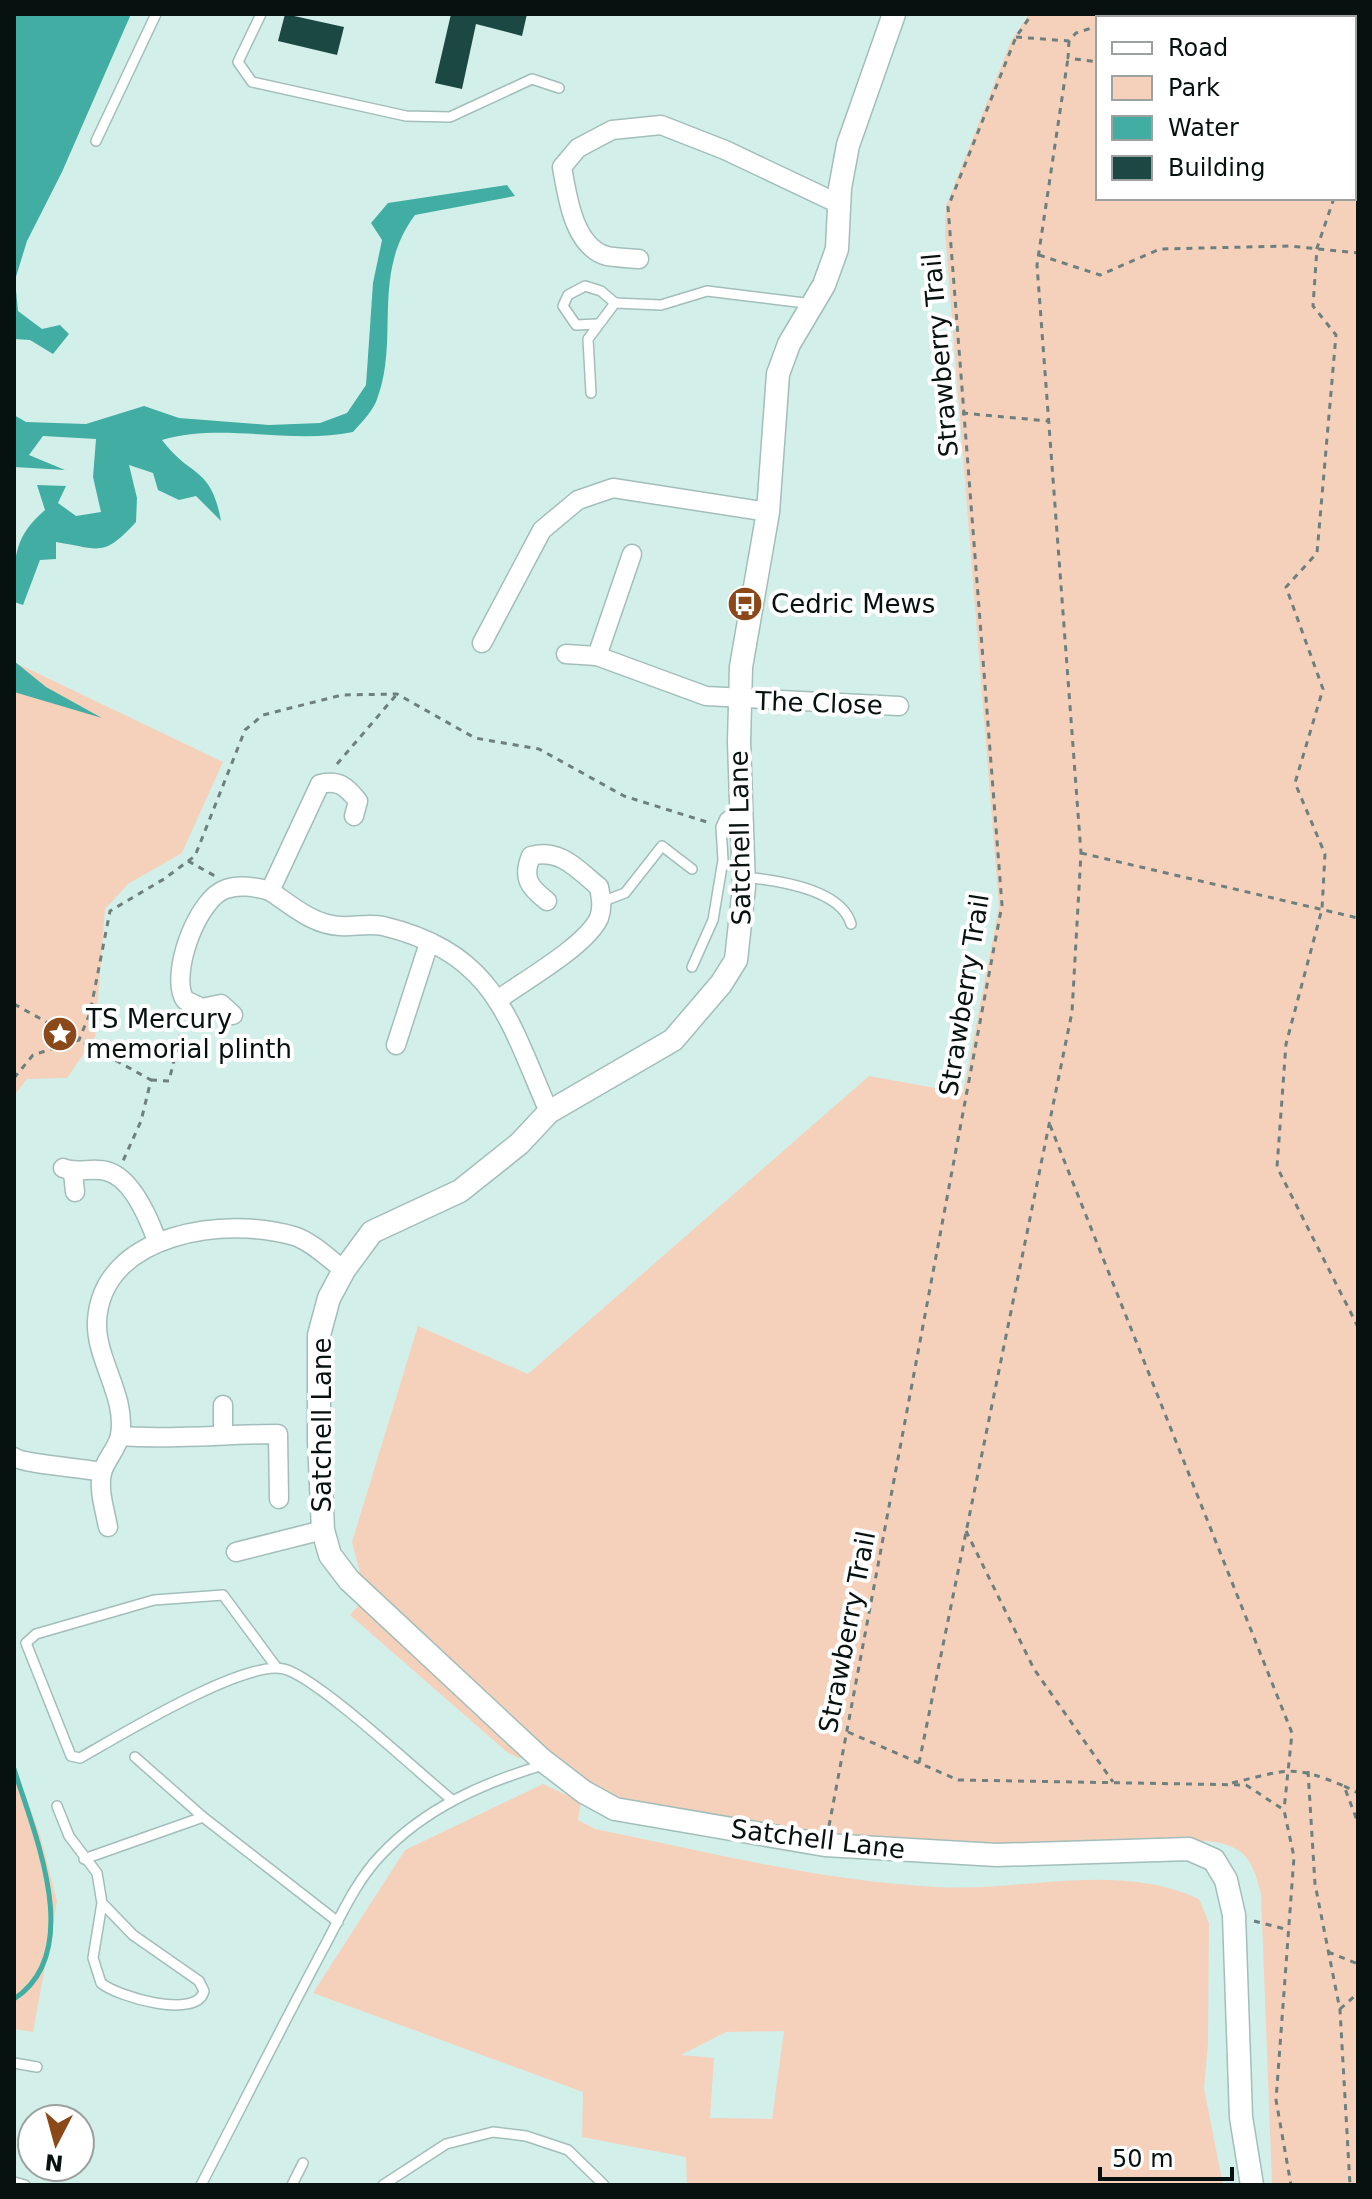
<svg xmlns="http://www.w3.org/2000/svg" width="1372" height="2199" font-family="'DejaVu Sans',sans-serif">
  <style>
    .green { fill: #f5d1bc; fill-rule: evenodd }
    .water { fill: #42aea3 }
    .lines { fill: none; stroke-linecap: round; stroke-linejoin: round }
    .stream { stroke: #42aea3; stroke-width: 5 }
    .building { fill: #1c4843 }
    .service-casing { stroke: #a3beba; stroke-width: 12 }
    .minor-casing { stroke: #a3beba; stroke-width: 21 }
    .tertiary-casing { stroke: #a3beba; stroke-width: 25 }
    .path { stroke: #6d807d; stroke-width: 3; stroke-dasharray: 6 6; stroke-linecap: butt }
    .service { stroke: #fff; stroke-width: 9 }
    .minor { stroke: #fff; stroke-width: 18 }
    .tertiary { stroke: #fff; stroke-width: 22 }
    .labels { text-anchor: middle; stroke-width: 8; stroke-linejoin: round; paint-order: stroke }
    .street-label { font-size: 26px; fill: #071110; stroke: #fff }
    .poi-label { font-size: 26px; fill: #071110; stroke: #fff; text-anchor: start }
  </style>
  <rect width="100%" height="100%" fill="#d3efea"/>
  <!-- green -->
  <g class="green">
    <path d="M1029,14H1358V2185H1272L1261,1894C1252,1859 1246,1846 1208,1841L1002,1849L821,1837L613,1799L541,1759L519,1758L508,1753L350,1615L366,1596L352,1542L418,1326L528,1374L869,1076L963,1093L999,907L945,232L946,206L1011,41ZM1098,18H1354V198H1098Z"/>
    <polygon points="14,662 223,762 182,853 128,884 105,909 95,1037 67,1078 27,1079 14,1096"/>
    <polygon points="14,1766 41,1838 57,1901 33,2032 14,2029"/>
    <path d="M543,1784L581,1802L578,1820L595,1829C708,1852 821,1881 936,1887C1024,1892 1116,1861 1199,1899L1209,1923L1208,2043L1204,2088L1223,2185H687L686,2157L582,2137L583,2092L313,1993L405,1850ZM784,2031L772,2119L710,2118L714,2058L681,2055L726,2032Z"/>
  </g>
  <!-- water -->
  <g class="water">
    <polygon points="14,14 131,14 62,172 27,241 15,280 18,311 42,329 60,325 69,334 53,354 30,340 14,339"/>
    <path d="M507,185L515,196L415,215C370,275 401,340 376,402C371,413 361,423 353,432C290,445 223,422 162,440C190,478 211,465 221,521L196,496L179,500L158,490L153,473L129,465L137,498L136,522C103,558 100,549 56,542V559L40,560L23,605L14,602C14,561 12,538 45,510L37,485L66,486L58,503L76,516L101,512L93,477L96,439L43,436L29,455L65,470L14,467V415L26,422L86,424L144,406L179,418L269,425L320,423L347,413L366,385L373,283L382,240L371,223L388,203Z"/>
    <polygon points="14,661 46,687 102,718 14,692"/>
  </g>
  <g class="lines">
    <!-- stream -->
    <path class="stream" d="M14,1769C34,1833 86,1952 14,1999"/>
  </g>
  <!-- building -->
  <g class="building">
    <polygon points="285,14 344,27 337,55 278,41"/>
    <polygon points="451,14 527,14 522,36 476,24 462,89 435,83"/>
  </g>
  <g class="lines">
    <defs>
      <g id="service">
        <polyline points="261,14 238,62 252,82 406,116 450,117 532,79 559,88"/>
        <polyline points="96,141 156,14"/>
        <polyline points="598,324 576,325 563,306 568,295 585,286 601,291 615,303"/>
        <polyline points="591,393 588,339 615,303 661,305 707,291 813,304"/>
        <path d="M743,877C776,880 841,889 851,924"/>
        <polyline points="601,902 625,893 662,846 692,869"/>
        <polyline points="692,967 713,920 723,860 721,827 725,818 738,809"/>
        <path d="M277,1668L223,1595L154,1600L36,1634L26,1643L71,1756L80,1758C119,1736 245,1659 284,1669C317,1677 420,1774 452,1800"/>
        <polyline points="135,1757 203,1817 338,1922"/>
        <path d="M57,1806L69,1836L97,1873L102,1903L133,1935L199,1981L204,1991C197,2020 118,1997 101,1983L93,1958L102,1903"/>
        <polyline points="84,1859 203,1817"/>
        <polyline points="14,2063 37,2067"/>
        <polyline points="14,2182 25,2185"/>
        <path d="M201,2185C241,2108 280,2030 321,1953C339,1920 355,1882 381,1855C425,1808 483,1783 543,1765"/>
        <polyline points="292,2185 303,2163"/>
        <polyline points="383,2185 446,2144 493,2132 526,2136 568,2150 604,2185"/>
      </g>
      <g id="minor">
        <path d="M639,259C629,258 617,258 607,256C573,247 567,194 562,167L578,148L612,130L661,125L725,150L839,204"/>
        <polyline points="482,643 542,530 578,500 613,488 768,512"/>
        <polyline points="566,654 597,656 706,696 899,706"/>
        <polyline points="597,656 632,554"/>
        <path d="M354,816L358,801C346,786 339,780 320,784L270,891C291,905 313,925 340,926C354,927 369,923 383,926C495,953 508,1018 549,1112"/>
        <path d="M499,999C525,980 586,946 599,918C603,907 601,898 599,887C577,869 560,848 531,856C522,878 529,887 547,901"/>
        <path d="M233,1015L221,1004L202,1008L185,1000C169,976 197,898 226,889C240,884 255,887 270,891"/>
        <polyline points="396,1045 429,943"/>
        <path d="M63,1168C77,1174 92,1167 106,1171C132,1177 149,1219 157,1241"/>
        <polyline points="73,1172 75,1192"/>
        <polyline points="223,1405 223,1434"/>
        <path d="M120,1436C173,1440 225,1434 278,1434L279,1499"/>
        <path d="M14,1457C23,1464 84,1468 102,1472"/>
        <path d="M108,1527C105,1510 98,1490 102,1473C105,1460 118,1448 120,1435C127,1396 95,1359 97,1321C102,1232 227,1216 294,1236C311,1241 329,1259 344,1270"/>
        <polyline points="236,1552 323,1530"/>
      </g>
      <polyline id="tertiary" points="894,14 848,145 840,188 837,249 824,285 789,344 778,374 768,512 741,667 739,742 744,887 736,960 721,984 673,1040 549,1112 519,1144 460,1191 372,1232 344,1270 329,1298 319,1335 319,1441 323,1530 330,1555 349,1580 541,1759 584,1792 615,1809 825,1845 997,1855 1189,1849 1214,1860 1226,1880 1234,1915 1241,2117 1252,2185"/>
    </defs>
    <!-- service casing -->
    <use href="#service" class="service-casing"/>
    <!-- minor casing -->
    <use href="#minor" class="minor-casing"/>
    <!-- tertiary casing -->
    <use href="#tertiary" class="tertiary-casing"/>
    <!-- path -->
    <g class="path">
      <polyline points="1121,18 1133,14"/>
      <polyline points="1016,37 1069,41 1076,33 1098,26"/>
      <polyline points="1069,41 1068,58 1098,62"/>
      <polyline points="1354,98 1358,99"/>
      <polyline points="1354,147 1358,143"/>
      <polyline points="1334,198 1317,248 1313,306 1336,335 1317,553 1286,587 1323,689 1295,783 1325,854 1322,909 1286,1044 1277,1167 1358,1327"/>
      <polyline points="1039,255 1100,275 1160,249 1290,246 1358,253"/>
      <polyline points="962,413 1048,421"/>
      <polyline points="337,764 397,694"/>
      <polyline points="1081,853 1358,918"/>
      <polyline points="188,861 215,876"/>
      <polyline points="14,1004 79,1040 90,1013 110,911 164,879 195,856 245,730 263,715 342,695 397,694 475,738 539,749 624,796 710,823"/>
      <polyline points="14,1078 33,1055 79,1040 151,1080 141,1121 123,1161"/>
      <polyline points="151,1080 169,1081 184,1019"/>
      <polyline points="1050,1125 1292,1733 1284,1810"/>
      <polyline points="966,1531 1034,1669 1113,1782"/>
      <polyline points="848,1732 958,1780 1246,1785 1284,1810 1294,1857 1276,2100 1291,2185"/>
      <polyline points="919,1763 1072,1012 1081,853 1037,265 1068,58"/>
      <polyline points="1308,1771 1315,1884 1340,2010 1350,2185"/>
      <path d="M1232,1783C1286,1770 1292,1764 1344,1786L1358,1823"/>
      <polyline points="1344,1786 1358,1793"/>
      <polyline points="829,1826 1002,905 948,207 1016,37 1032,14"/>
      <polyline points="1254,1921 1289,1930"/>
      <polyline points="1328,1952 1358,1964"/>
      <polyline points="1340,2009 1358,1993"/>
    </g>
    <!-- service -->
    <use href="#service" class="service"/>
    <!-- minor -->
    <use href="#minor" class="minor"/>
    <!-- tertiary -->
    <use href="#tertiary" class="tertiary"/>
  </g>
  <!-- icons -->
  <defs>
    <symbol id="bus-disc" viewBox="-11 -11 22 22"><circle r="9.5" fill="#8b4818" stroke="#fff"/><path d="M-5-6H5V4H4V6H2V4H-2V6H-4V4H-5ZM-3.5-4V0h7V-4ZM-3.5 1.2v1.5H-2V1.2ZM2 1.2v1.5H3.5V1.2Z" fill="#fff"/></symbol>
    <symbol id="sight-disc" viewBox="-11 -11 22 22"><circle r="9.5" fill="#8b4818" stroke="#fff"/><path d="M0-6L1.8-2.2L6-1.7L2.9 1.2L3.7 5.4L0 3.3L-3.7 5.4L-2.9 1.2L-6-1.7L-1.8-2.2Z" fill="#fff"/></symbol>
  </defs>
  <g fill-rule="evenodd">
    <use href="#bus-disc" x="725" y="584" width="40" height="40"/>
    <use href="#sight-disc" x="40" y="1014" width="40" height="40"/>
  </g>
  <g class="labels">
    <!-- street labels -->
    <g class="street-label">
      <text transform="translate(940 355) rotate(-95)" y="9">Strawberry Trail</text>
      <text transform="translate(819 703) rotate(2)" y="9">The Close</text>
      <text transform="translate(740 838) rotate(-91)" y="9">Satchell Lane</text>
      <text transform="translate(964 995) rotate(-81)" y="9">Strawberry Trail</text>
      <text transform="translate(322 1425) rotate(-90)" y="9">Satchell Lane</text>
      <text transform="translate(847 1632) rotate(-79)" y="9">Strawberry Trail</text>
      <text transform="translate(818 1839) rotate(7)" y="9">Satchell Lane</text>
    </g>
    <!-- poi labels -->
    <g class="poi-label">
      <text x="771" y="613">Cedric Mews</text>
      <text x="86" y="1028">TS Mercury<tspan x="86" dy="30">memorial plinth</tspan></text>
    </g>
  </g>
  <!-- border -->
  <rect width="1372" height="2199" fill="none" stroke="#071110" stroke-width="32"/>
  <!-- legend -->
  <rect x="1096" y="16" width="260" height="184" fill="#ffffff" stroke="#9ca09f" stroke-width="2"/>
  <rect x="1112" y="42" width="40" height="12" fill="#ffffff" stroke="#9ca09f" stroke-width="2"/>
  <text x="1168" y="56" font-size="24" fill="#071110">Road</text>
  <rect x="1112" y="76" width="40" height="24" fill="#f5d1bc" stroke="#9ca09f" stroke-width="2"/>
  <text x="1168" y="96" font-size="24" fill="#071110">Park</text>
  <rect x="1112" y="116" width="40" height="24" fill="#42aea3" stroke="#9ca09f" stroke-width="2"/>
  <text x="1168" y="136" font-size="24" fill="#071110">Water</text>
  <rect x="1112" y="156" width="40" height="24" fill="#1c4843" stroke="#9ca09f" stroke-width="2"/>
  <text x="1168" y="176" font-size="24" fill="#071110">Building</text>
  <!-- north arrow -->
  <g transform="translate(56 2143) rotate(186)"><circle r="38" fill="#ffffff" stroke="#9ca09f" stroke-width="2"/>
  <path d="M0-6L14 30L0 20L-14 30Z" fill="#8b4818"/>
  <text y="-12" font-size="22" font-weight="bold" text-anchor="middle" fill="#071110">N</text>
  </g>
  <!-- scale -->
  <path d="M1100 2167v12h132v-12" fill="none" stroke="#071110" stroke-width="4"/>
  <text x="1112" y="2167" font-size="24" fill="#071110" stroke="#ffffff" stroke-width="6" paint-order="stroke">50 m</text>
</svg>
